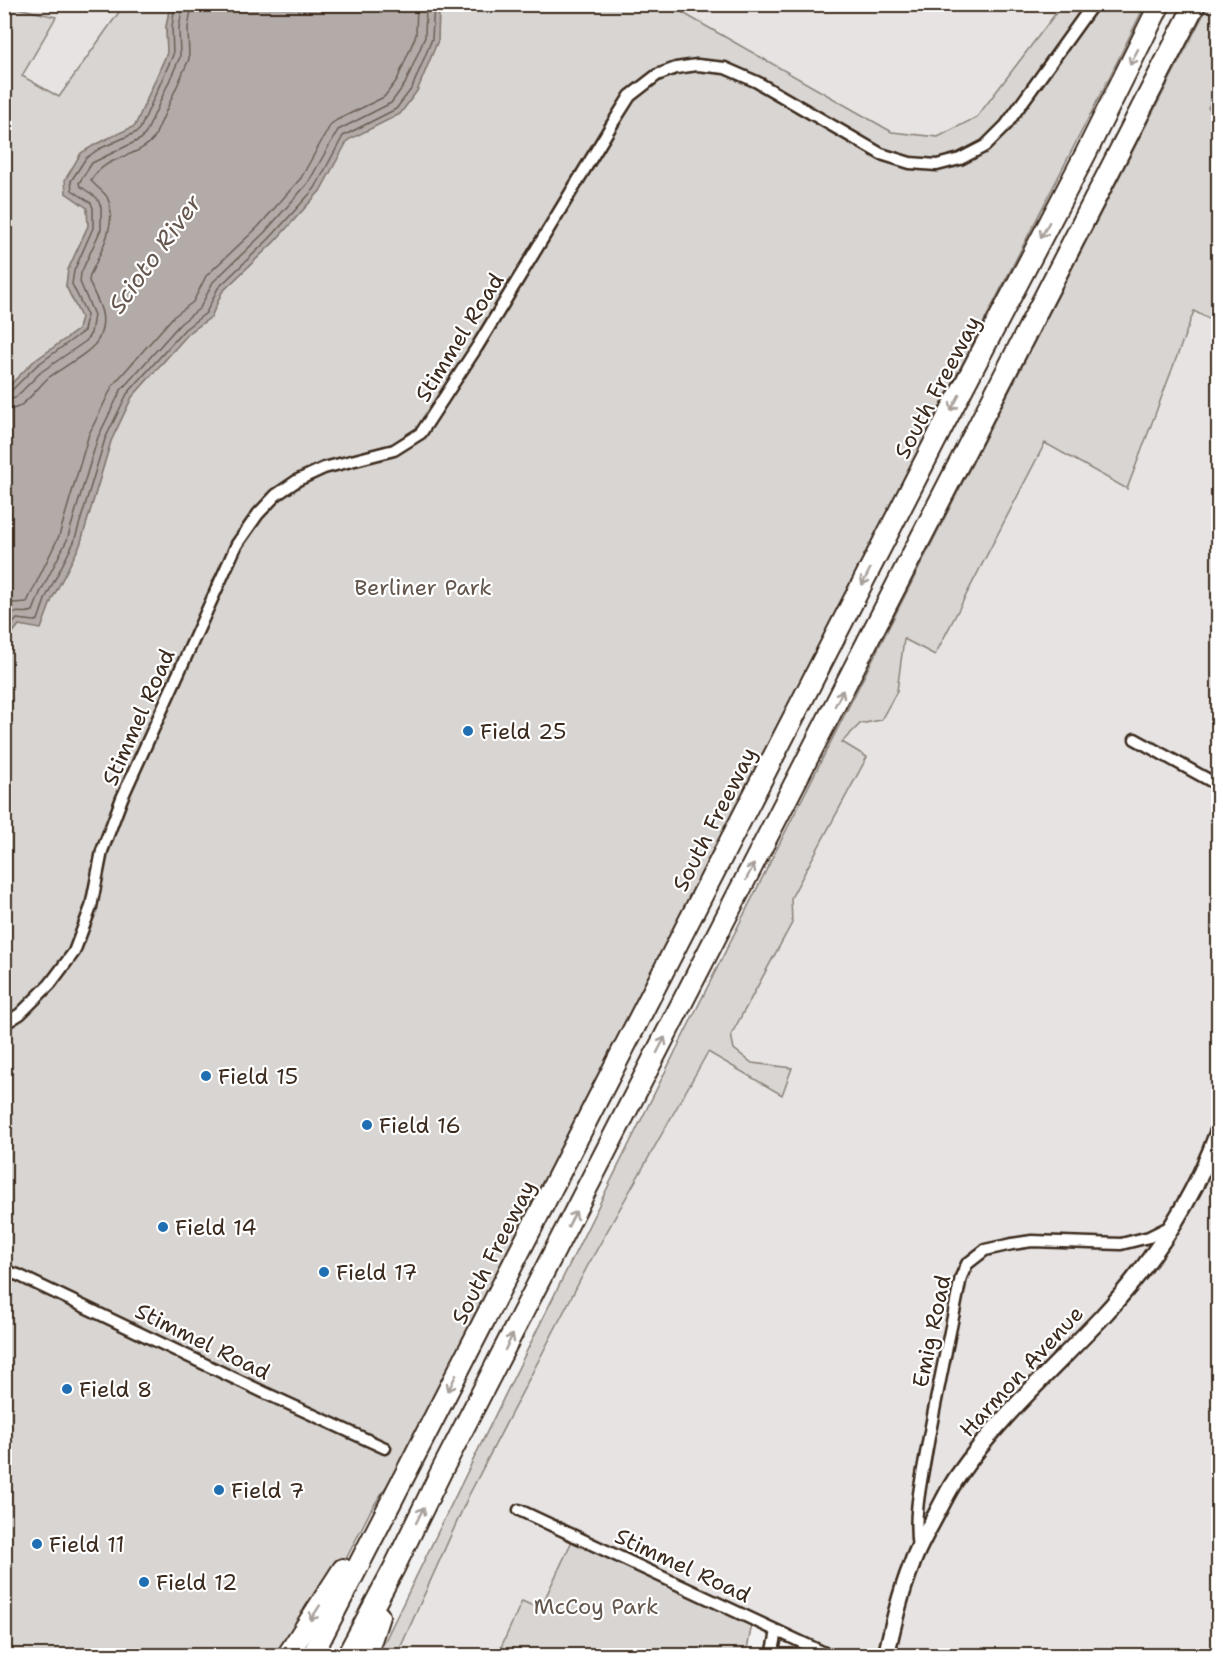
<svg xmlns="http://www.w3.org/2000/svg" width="1223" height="1660" font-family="'Shantell Sans',sans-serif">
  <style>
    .built { fill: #e6e3e2 }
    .green { fill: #d8d5d2; stroke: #8a8078; stroke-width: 1.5 }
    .water { fill: #b2aba7; stroke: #827770; stroke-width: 1.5 }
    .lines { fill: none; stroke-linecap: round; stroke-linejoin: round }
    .shore { stroke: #6b5e55; stroke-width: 1.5 }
    .minor-casing { stroke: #3b2a1e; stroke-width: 15 }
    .secondary-casing { stroke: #3b2a1e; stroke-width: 20 }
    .motorway-casing { stroke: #3b2a1e; stroke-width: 24 }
    .minor { stroke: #fff; stroke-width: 10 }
    .secondary { stroke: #fff; stroke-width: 15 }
    .motorway { stroke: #fff; stroke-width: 20 }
    .oneway { stroke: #a79f9a }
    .poi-dot { fill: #1f6fb2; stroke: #fff; stroke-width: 2 }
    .labels { text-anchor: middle; stroke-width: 4.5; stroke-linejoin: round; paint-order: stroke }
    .street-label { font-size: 22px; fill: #3b2a1e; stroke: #fff }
    .park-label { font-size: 22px; fill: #62554b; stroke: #fff }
    .poi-label { font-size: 22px; fill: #3b2a1e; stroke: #fff; text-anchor: start }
    .water-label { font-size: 24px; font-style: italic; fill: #65574e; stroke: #fff }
  </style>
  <rect width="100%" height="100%" fill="#f3f2f2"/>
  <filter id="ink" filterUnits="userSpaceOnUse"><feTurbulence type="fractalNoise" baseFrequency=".0167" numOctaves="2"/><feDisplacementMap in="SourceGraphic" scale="12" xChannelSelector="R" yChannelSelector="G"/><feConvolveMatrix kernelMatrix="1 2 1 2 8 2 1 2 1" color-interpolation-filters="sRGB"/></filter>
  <g filter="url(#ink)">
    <!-- built -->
    <g class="built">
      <polygon points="7,5 124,5 59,97 22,76"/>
      <polygon points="669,5 1062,5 977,117 938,137 892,132"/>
      <polygon points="1194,311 1218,324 1218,1655 817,1655 752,1624 540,1609 522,1602 497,1655 397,1656 469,1495 587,1266 709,1052 781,1094 792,1068 752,1063 734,1049 731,1035 792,923 791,898 867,756 842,742 897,691 904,639 935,655 1045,443 1127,489"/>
    </g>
    <!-- green -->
    <g class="green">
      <path d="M1209,4L1218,5V87L1208,108L1218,114V324L1194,311L1127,489L1045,443L935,655L904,639L897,691L881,720L860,724L842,742L867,757L791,898L792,923L731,1035L734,1049L752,1063L792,1068L782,1095L708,1052L587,1267L469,1495L397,1655H378C647,1101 925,551 1209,4Z"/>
      <polygon points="5,5 56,17 22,76 59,97 124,5 170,5 166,27 167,53 135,126 96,144 66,193 87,207 88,226 68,270 66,286 81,317 78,330 33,362 5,390"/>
      <polygon points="439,5 669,5 892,132 938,137 977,117 1062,5 1088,5 1006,121 986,141 943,161 954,168 985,152 1007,130 1097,5 1145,5 1110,76 543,1182 399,1467 371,1510 297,1655 5,1656 5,642 19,625 41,628 52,599 80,545 111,441 132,397 189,333 211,317 222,292 274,242 320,191 347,140 400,114 417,91 438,40"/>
      <polygon points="572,1541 752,1624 746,1655 497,1656 522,1601 540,1609"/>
    </g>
    <!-- water -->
    <polygon class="water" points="170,5 439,5 438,40 417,91 400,114 348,140 320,191 274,242 222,292 211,317 189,333 132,397 111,441 80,545 52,599 41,629 19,625 5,642 5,390 33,362 78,330 81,317 66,286 68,270 88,226 87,208 66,193 65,180 81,153 96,144 135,126 167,53 166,27"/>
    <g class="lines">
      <!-- shore -->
      <g class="shore">
        <polyline points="4,394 10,392 36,366 84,331 87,315 72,284 74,271 93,228 93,208 91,203 72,190 71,181 86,158 99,149 137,132 140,129 173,55 172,27 175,4"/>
        <polyline points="4,401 15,398 41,372 86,341 91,333 94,315 80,282 81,273 101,229 101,207 97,198 80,186 79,183 92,163 141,139 146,133 180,57 179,28 183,4"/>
        <path d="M4,410C9,410 14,409 18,407C30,400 38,387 48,378C61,368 93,352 99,338C109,313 97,303 89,281L90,275C100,254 119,221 107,197C103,190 95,187 91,180C107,154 137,159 154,138L189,59L188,28L192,4"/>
        <polyline points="4,608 13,603 27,602 59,536 89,434 113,385 173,317 193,302 206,276 258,227 301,178 331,124 337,120 384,97 397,80 416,35 417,4"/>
        <path d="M4,621C18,606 20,616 33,611L40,593L67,540L98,437L121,390L180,324L200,308L213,282L264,233L308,183L338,130L391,103L405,84L425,37L426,4"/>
        <polyline points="4,633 17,619 35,621 38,620 46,597 74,542 105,439 127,394 185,329 206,313 218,288 270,238 315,188 343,136 396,109 412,88 432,39 434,4"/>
      </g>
      <defs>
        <g id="minor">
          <polyline points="1135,739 1218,785"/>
          <polyline points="4,1024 20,1014 50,984 74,952 91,907 102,851 122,798 237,544 258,514 276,495 298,480 324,468 394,450 421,433 477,347 611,126 630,96 657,75 676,68 697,65 725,68 757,82 881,154 910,163 937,165 960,159 985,146 1006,125 1093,4"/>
          <polyline points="4,1271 18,1275 263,1392 385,1448"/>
          <polyline points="519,1510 831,1656"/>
          <path d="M918,1548C913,1514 921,1482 927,1448C937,1391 950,1334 961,1277L967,1264L985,1250L1012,1244L1032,1241L1121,1244L1149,1237L1171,1226"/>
          <polyline points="772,1656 777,1631"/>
        </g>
        <path id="secondary" d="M886,1656C893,1625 900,1594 912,1564C918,1546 929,1529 938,1511C944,1500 950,1487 958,1476C999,1417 1052,1370 1101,1318C1151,1264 1193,1202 1218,1132"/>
        <g id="motorway">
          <polyline points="287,1656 343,1569"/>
          <polyline points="312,1656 944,424 1086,153 1160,4"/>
          <polyline points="347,1656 394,1568 441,1472 1195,4"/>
          <polyline points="366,1656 379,1616"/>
        </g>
      </defs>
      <!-- minor casing -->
      <use href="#minor" class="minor-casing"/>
      <!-- secondary casing -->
      <use href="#secondary" class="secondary-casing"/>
      <!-- motorway casing -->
      <use href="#motorway" class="motorway-casing"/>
      <!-- minor -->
      <use href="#minor" class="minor"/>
      <!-- secondary -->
      <use href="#secondary" class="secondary"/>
      <!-- motorway -->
      <use href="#motorway" class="motorway"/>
    </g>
    <!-- one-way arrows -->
    <defs><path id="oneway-shaft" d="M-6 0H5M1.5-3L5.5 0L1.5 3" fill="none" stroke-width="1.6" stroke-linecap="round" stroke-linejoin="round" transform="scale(1.5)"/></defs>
    <g class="oneway">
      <use href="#oneway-shaft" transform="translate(1134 57) rotate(117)"/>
      <use href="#oneway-shaft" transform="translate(1045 230) rotate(118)"/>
      <use href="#oneway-shaft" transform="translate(955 403) rotate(118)"/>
      <use href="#oneway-shaft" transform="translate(866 577) rotate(117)"/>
      <use href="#oneway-shaft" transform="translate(839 698) rotate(-63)"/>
      <use href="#oneway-shaft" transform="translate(750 872) rotate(-63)"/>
      <use href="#oneway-shaft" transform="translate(661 1045) rotate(-63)"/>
      <use href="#oneway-shaft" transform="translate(572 1219) rotate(-63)"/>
      <use href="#oneway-shaft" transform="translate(509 1342) rotate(-63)"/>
      <use href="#oneway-shaft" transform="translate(452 1383) rotate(117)"/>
      <use href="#oneway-shaft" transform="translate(420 1515) rotate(-64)"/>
      <use href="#oneway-shaft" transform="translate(315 1613) rotate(123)"/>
    </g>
  </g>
  <!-- markers -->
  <g class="poi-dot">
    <circle cx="468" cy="731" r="6"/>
    <circle cx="206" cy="1076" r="6"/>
    <circle cx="367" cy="1125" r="6"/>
    <circle cx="163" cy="1227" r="6"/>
    <circle cx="324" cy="1272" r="6"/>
    <circle cx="67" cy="1389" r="6"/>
    <circle cx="219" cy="1490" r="6"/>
    <circle cx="37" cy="1544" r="6"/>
    <circle cx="144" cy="1582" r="6"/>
  </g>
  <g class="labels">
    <!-- street labels -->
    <g class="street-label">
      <text transform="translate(459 337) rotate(-58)" y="8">Stimmel Road</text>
      <text transform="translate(937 387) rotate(-62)" y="8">South Freeway</text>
      <text transform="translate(138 717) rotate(-66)" y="8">Stimmel Road</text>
      <text transform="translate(714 819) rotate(-63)" y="8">South Freeway</text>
      <text transform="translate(493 1252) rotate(-63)" y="8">South Freeway</text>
      <text transform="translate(931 1331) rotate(-78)" y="8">Emig Road</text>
      <text transform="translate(203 1341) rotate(26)" y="8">Stimmel Road</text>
      <text transform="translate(1021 1371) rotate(-47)" y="8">Harmon Avenue</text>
      <text transform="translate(683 1565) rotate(25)" y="8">Stimmel Road</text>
    </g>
    <!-- park labels -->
    <g class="park-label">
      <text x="423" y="595">Berliner Park</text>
      <text x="596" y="1614">McCoy Park</text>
    </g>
    <!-- poi labels -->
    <g class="poi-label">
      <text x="480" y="739">Field 25</text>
      <text x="218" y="1084">Field 15</text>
      <text x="379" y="1133">Field 16</text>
      <text x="175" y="1235">Field 14</text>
      <text x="336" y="1280">Field 17</text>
      <text x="79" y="1397">Field 8</text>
      <text x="231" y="1498">Field 7</text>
      <text x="49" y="1552">Field 11</text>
      <text x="156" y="1590">Field 12</text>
    </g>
    <!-- water labels -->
    <g class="water-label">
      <text transform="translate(155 254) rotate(-54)" y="8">Scioto River</text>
    </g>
  </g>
  <!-- margin -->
  <rect width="1223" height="1660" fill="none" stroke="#fff" stroke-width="24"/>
  <rect x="12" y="12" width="1199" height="1636" fill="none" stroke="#3b2a1e" stroke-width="2" filter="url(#ink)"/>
</svg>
